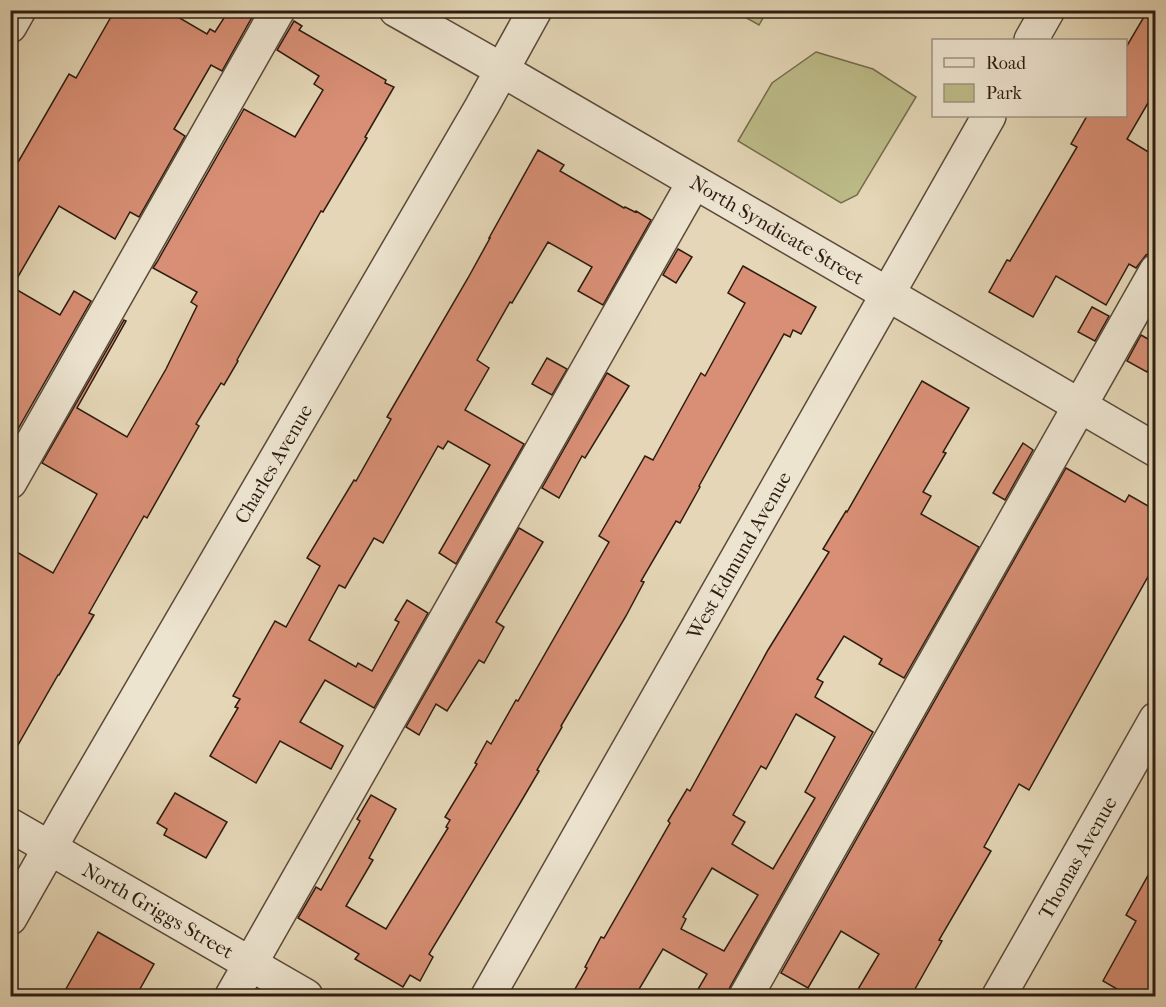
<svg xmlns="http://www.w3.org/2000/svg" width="1166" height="1007" font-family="'IM FELL French Canon',serif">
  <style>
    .green { fill: #bcbb88; stroke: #746c4c; stroke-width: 1.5 }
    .building { fill: #d88f75; stroke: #2d1c10; stroke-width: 1.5; fill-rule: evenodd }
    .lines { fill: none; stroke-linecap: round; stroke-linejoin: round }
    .minor-casing { stroke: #5b4a3a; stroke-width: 36 }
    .minor { stroke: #ede4d0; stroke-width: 33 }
    .labels { text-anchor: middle; stroke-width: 4.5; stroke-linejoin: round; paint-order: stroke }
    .street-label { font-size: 20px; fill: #2d1c10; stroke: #ede4d0 }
  </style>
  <rect width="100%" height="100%" fill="#e4d6b6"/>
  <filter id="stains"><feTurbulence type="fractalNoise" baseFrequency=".00333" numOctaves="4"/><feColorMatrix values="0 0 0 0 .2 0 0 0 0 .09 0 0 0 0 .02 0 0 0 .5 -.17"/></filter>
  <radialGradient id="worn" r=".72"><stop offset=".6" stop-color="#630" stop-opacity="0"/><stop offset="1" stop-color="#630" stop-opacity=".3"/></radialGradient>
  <!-- green -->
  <g class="green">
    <polygon points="734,11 767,11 759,25"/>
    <polygon points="816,52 873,69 916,97 857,195 841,203 738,141 772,83"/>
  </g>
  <!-- building -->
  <g class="building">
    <polygon points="115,10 166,10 207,34 210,29 215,32 224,18 212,10 256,10 222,71 211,65 174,129 185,136 139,217 130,212 115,239 59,206 12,287 60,315 74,291 91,301 10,443 10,176 69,74 76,78"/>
    <polygon points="1148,10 1155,10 1155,91 1127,139 1155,156 1155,252 1146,255 1136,268 1129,264 1106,305 1056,276 1033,317 989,292 1007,260 1010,261 1077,147 1071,144 1087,116 1125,116 1125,49"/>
    <polygon points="294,21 302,26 299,30 386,80 385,83 394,87 365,137 367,138 323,212 321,211 237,360 238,361 224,385 221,383 196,424 199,426 147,518 144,516 89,613 94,615 59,675 58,675 10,759 10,548 53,573 97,494 42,463 124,320 126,321 77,408 127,437 166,369 197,306 191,302 197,292 153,268 157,262 244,109 295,137 323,90 314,84 319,76 277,50"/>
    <polygon points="538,150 564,165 560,171 624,208 625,207 635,212 636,211 651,220 603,305 578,291 592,267 548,242 512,303 510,302 477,360 489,368 465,410 524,444 456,564 439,553 490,465 448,441 443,449 438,446 383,543 374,538 345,588 339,585 309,640 356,667 358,663 372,671 399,622 395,620 407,600 428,613 374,708 325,680 300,722 343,746 331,769 280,741 256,783 210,756 238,708 235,707 240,699 233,696 275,621 286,627 320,566 307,558 354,480 356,481 391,419 387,417 468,278 490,238 489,238"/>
    <polygon points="678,249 692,257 676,283 663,275"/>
    <polygon points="743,266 816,307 801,334 793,330 790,337 784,334 699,486 700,487 680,523 676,521 641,581 644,582 626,616 561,726 562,727 537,770 539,771 519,805 429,954 433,957 420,981 410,975 403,987 355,959 359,954 298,918 316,887 321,890 360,821 357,819 371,795 396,809 369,858 373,860 346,906 386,929 448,828 446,827 450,820 445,817 477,764 475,763 487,741 491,744 516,700 518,701 609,542 599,536 645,456 653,460 701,373 705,376 745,303 728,293"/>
    <polygon points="1092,307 1109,316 1095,341 1078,332"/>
    <polygon points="1141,335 1155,343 1155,358 1147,372 1127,361"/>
    <polygon points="547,358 567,369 552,395 532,384"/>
    <polygon points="607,373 629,386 585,458 582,456 559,498 542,488"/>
    <path d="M922,381L969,408L943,452L946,453L923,492L931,496L921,514L979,547L904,678L879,664L882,659L844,636L817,679L823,682L815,697L873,732L730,987L727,996H694L707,974L663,949L635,996H571L587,968L585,967L601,937L604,938L670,823L668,821L687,789L690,791L768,650L829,552L823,549L846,511L847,512ZM796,714L835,737L805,792L815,798L773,869L732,844L745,822L733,815L761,766L766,769ZM712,868L758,895L724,951L681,929L686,919L683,917Z"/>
    <polygon points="1023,443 1033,450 1005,500 993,493"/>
    <polygon points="1066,468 1125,502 1129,495 1155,510 1155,564 1029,790 1019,784 984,847 991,851 939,940 942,941 911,996 854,996 879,954 841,931 808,988 781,973"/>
    <polygon points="519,528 543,542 496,622 504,627 484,663 479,660 447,711 436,704 419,735 406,727"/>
    <polygon points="175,793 227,822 206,858 164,835 167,829 157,823"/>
    <polygon points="1155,863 1155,996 1129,996 1103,981 1136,921 1126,915"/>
    <polygon points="98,932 154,964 136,996 62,996"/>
  </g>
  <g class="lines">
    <defs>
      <g id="minor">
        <path id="s1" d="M396,10L502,70L1156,450"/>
        <polyline points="10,26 19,10"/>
        <polyline points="1031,40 1048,10"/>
        <polyline points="10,482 278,10"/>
        <path id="s2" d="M10,825L306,996"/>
        <path id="s3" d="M10,918L68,816L482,106L535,10"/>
        <polyline points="232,996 694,182"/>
        <path id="s4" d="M488,996L989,116"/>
        <polyline points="746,996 1156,271"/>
        <path id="s5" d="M999,996L1156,719"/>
      </g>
    </defs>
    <!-- minor casing -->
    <use href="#minor" class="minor-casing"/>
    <!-- minor -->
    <use href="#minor" class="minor"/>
  </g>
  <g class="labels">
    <!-- street labels -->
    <g class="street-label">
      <text dy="7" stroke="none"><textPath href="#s1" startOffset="440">North Syndicate Street</textPath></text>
      <text dy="7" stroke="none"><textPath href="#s3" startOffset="525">Charles Avenue</textPath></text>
      <text dy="7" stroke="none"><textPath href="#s4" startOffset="507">West Edmund Avenue</textPath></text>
      <text dy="7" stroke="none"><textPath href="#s5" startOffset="159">Thomas Avenue</textPath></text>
      <text dy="7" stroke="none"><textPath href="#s2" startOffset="171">North Griggs Street</textPath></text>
    </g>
  </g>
  <!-- margin -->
  <rect width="1166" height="1007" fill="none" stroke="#e4d6b6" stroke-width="36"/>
  <rect x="12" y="12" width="1142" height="983" fill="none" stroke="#2d1c10" stroke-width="3"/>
  <rect x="18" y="18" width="1130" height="971" fill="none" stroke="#2d1c10" stroke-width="1.5"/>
  <!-- legend -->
  <rect x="932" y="39" width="195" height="78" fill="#ede4d0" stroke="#a09483" stroke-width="1.5"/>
  <rect x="944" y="58" width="30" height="9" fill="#ede4d0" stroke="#a09483" stroke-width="1.5"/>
  <text x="986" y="69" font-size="18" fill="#2d1c10">Road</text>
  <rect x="944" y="84" width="30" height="18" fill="#bcbb88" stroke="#a09483" stroke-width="1.5"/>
  <text x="986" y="99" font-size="18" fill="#2d1c10">Park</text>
  <rect width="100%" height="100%" filter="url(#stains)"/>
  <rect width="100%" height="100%" fill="url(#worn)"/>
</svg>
